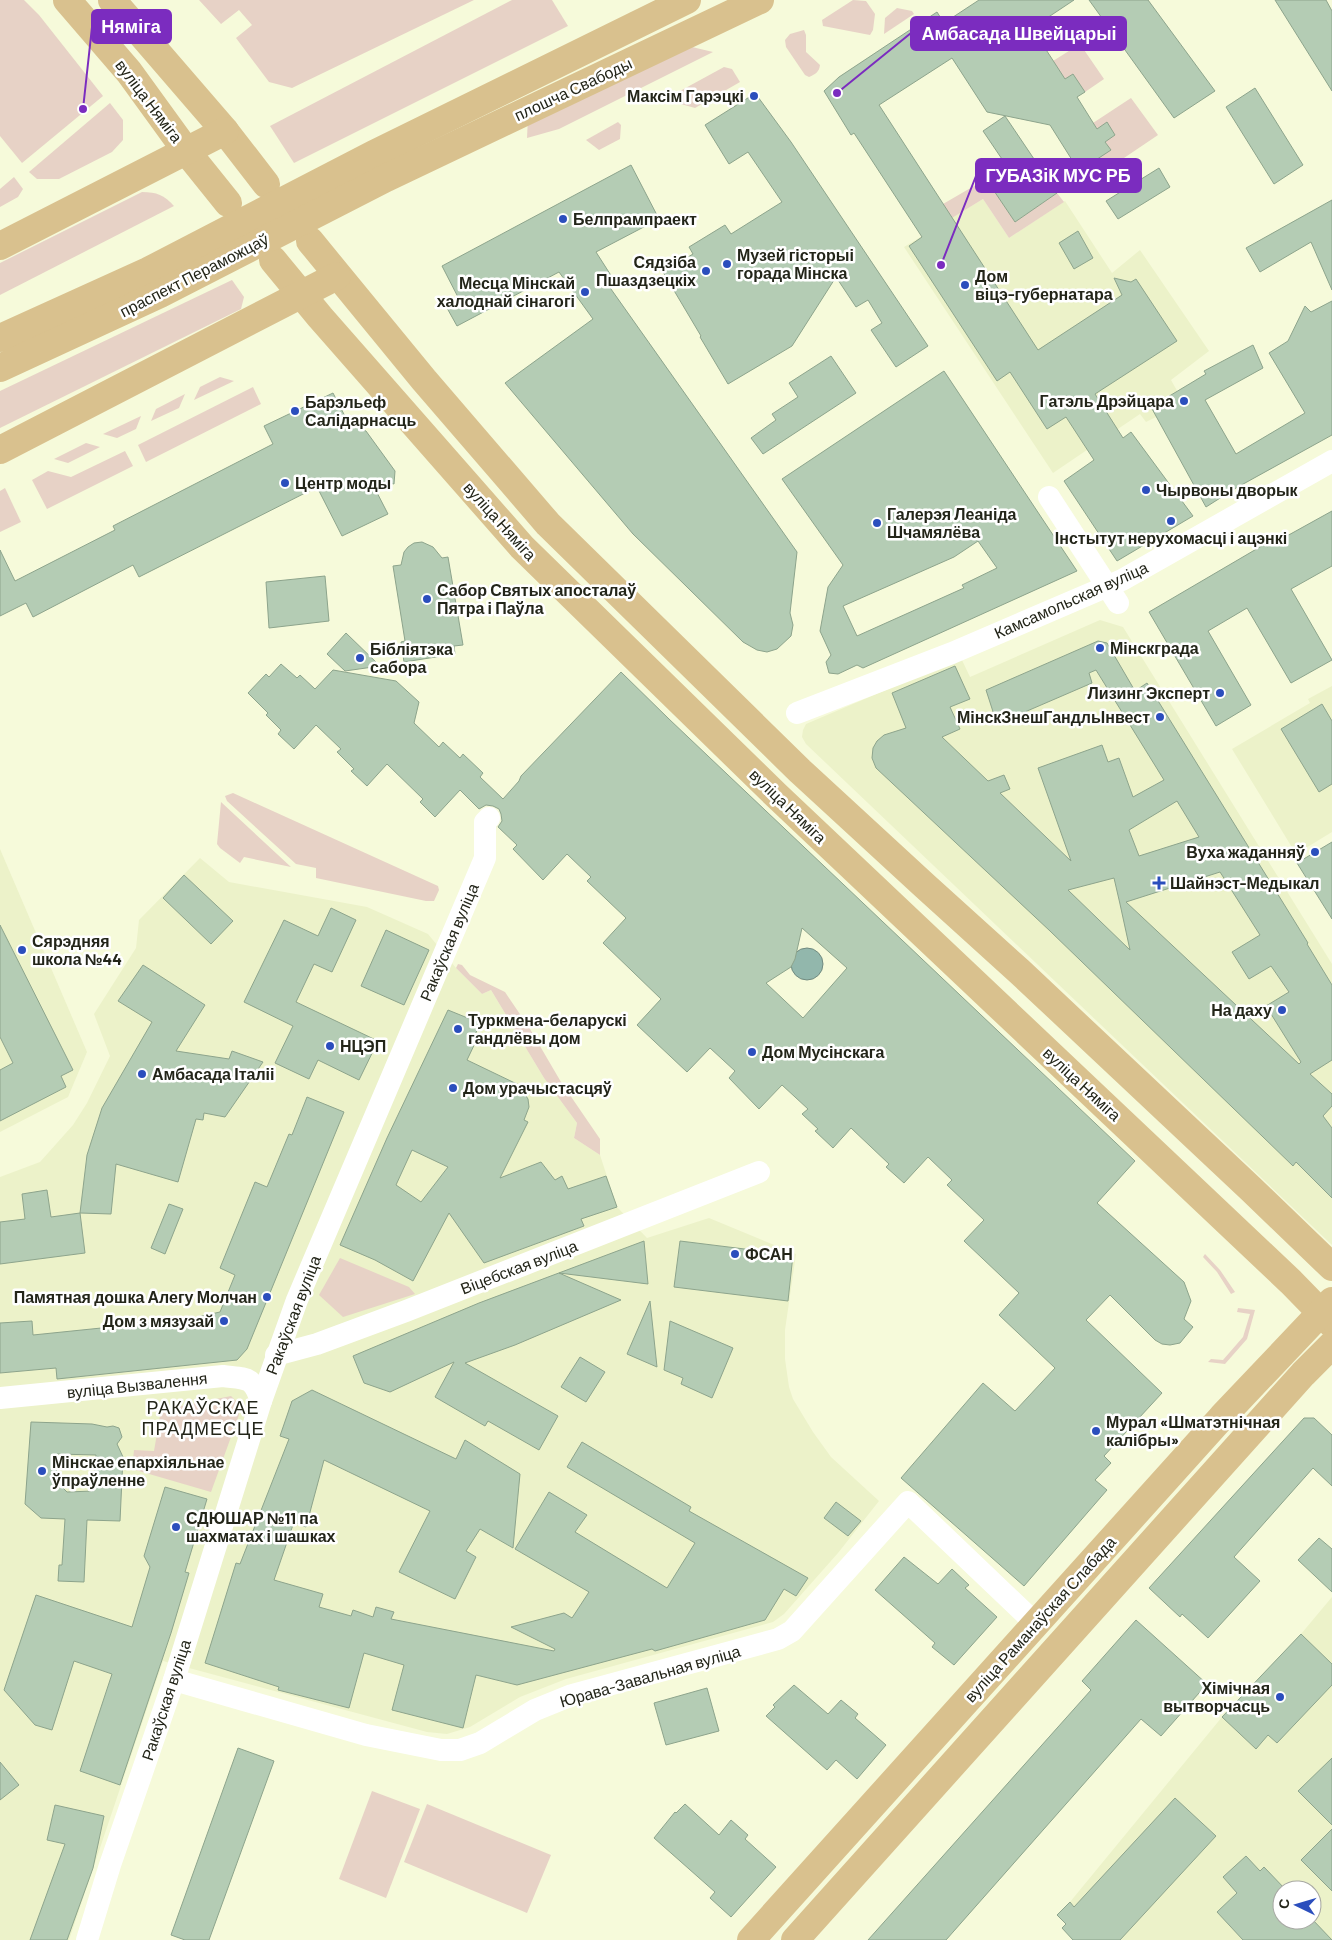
<svg xmlns="http://www.w3.org/2000/svg" width="1332" height="1940" font-family="Barlow,sans-serif">
  <style>
    .built { fill: #ecf2c9; fill-rule: evenodd }
    .green { fill: #e7d2c6 }
    .water { fill: #92b7ac; stroke: #718b80 }
    .building { fill: #b4ccb4; stroke: #8da48c; fill-rule: evenodd }
    .lines { fill: none; stroke-linecap: round; stroke-linejoin: round }
    .street { stroke: #fff; stroke-width: 22 }
    .primary { stroke: #d9c18e; stroke-width: 28 }
    .poi-dot { fill: #2b4ebd; stroke: #fff; stroke-width: 2 }
    .labels { text-anchor: middle; stroke-width: 5; stroke-linejoin: round; paint-order: stroke }
    .street-label { font-size: 16px; fill: #232519; stroke: #fff }
    .poi-label { font-size: 16px; font-weight: bold; fill: #232519; stroke: #fff; text-anchor: start }
    .neighbourhood-label { font-size: 18px; letter-spacing: 1px; fill: #232519; stroke: #fff }
    .leader { fill: none; stroke: #7b2cbf; stroke-width: 2 }
    .callout-dot { fill: #7b2cbf; stroke: #fff; stroke-width: 2 }
    .callout { fill: #7b2cbf; stroke: #7b2cbf; stroke-width: 2 }
    .callout-label { font-size: 18px; text-anchor: middle; font-weight: bold; fill: #fff }
  </style>
  <rect width="100%" height="100%" fill="#f6fada"/>
  <!-- built -->
  <g class="built">
    <polygon points="983,199 1009,238 1065,201 1112,273 1140,250 1209,351 1171,380 1184,403 1146,422 1140,414 1053,473 904,247"/>
    <polygon points="1100,620 1123,627 1332,964 1332,1245 806,744 802,737 803,730 806,724 961,658 970,677"/>
    <polygon points="1332,686 1332,832 1296,854 1232,749 1310,703 1308,699"/>
    <polygon points="0,849 87,1052 68,1097 0,1132"/>
    <polygon points="200,858 229,882 367,907 428,934 456,968 482,994 491,990 544,1078 577,1123 574,1138 600,1155 617,1207 647,1238 709,1218 796,1254 785,1330 785,1359 789,1387 793,1399 813,1432 831,1457 879,1501 838,1553 784,1614 773,1622 566,1679 520,1697 470,1727 447,1734 427,1732 163,1661 69,1940 0,1940 0,1177 40,1162 73,1125 87,1103 110,1056 94,1014 136,948 139,920"/>
    <path d="M1332,1597V1940H1106L1070,1902L1222,1717L1301,1634ZM1282,1890H1312V1920H1282Z"/>
  </g>
  <!-- green -->
  <g class="green">
    <polygon points="0,0 24,0 39,15 103,96 22,163 0,136"/>
    <polygon points="199,0 474,0 292,88 269,82 236,38 252,25 239,10 221,24"/>
    <polygon points="512,0 552,0 568,26 294,163 270,126"/>
    <polygon points="853,0 866,1 875,14 873,30 870,35 823,26 822,20"/>
    <polygon points="897,8 912,11 914,14 884,34 885,18"/>
    <path d="M804,30L806,35V52L820,65C819,72 816,74 809,77L805,75L786,47L785,40L790,34Z"/>
    <polygon points="1080,44 1104,79 1085,92 1073,74 1065,79 1053,61"/>
    <polygon points="692,47 713,52 559,129 527,138 528,117"/>
    <polygon points="724,67 732,69 740,82 695,108 670,101 669,97"/>
    <polygon points="1131,98 1158,135 1087,183 1079,171 1110,150 1105,141 1115,135 1107,123 1097,129 1093,123"/>
    <polygon points="110,103 123,120 123,140 112,152 59,179 37,179 29,172"/>
    <polygon points="618,122 621,125 620,139 599,150 586,140"/>
    <polygon points="14,177 23,189 18,197 0,207 0,189"/>
    <polygon points="986,179 1015,222 1057,193 1064,202 1009,238 983,199 952,218 943,204"/>
    <path d="M142,192C157,192 164,195 174,206L0,295V263Z"/>
    <polygon points="232,280 244,297 241,309 0,428 0,391"/>
    <polygon points="220,377 234,381 194,400 200,387"/>
    <polygon points="253,387 261,404 146,462 138,445"/>
    <polygon points="185,394 179,408 151,421 156,409"/>
    <polygon points="141,416 136,429 117,438 103,434"/>
    <polygon points="86,443 100,447 68,463 54,459"/>
    <polygon points="125,451 133,466 47,509 32,480 48,471 71,477"/>
    <polygon points="5,488 21,522 0,532 0,491"/>
    <polygon points="233,793 438,886 439,890 434,901 426,901 316,878 316,868 296,864 227,801 225,796"/>
    <polygon points="221,802 291,867 244,857 240,863 220,848 217,844"/>
    <polygon points="458,964 462,965 470,975 505,992 530,1029 561,1082 600,1139 600,1155 574,1138 577,1123 544,1078 491,990 482,994 456,968"/>
    <polygon points="1205,1254 1220,1270 1235,1292 1231,1294 1217,1272 1203,1257"/>
    <polygon points="340,1258 409,1287 415,1294 343,1317 319,1295"/>
    <polygon points="1238,1308 1255,1310 1247,1339 1225,1364 1208,1362 1211,1359 1223,1360 1243,1337 1250,1314 1237,1312"/>
    <polygon points="231,1396 237,1402 239,1415 211,1492 132,1469 134,1450 154,1451 161,1410"/>
    <polygon points="372,1791 420,1809 386,1898 339,1879"/>
    <polygon points="427,1804 551,1855 527,1913 404,1862"/>
  </g>
  <!-- water -->
  <circle class="water" cx="807" cy="964" r="16"/>
  <!-- building -->
  <g class="building">
    <polygon points="979,0 1074,0 1032,28 1065,79 1073,74 1085,92 1077,97 1097,129 1107,122 1115,135 1105,142 1111,150 1079,171 1050,125 987,112 952,58 879,105 1038,350 1122,295 1114,278 1131,282 1136,279 1177,341 1095,394 1123,438 1131,432 1193,516 1117,561 1064,481 1094,460 1066,417 1047,429 1010,372 997,381 909,246 922,237 854,133 851,135 824,91 839,77 937,12 944,23"/>
    <polygon points="1089,0 1148,0 1215,91 1174,118"/>
    <polygon points="1275,0 1326,0 1332,11 1332,91"/>
    <polygon points="1255,88 1303,165 1274,184 1226,107"/>
    <polygon points="751,96 758,97 791,142 928,346 896,367 871,330 882,323 868,300 856,307 836,277 792,346 728,384 700,337 701,336 663,272 693,254 689,247 725,225 731,234 782,202 748,152 729,164 705,125"/>
    <polygon points="1005,116 1057,193 1015,222 986,179 1006,165 983,131"/>
    <polygon points="631,165 659,219 596,252 612,277 606,282 797,552 790,613 793,625 791,636 777,649 767,652 757,650 743,642 633,534 505,383 593,319 559,272 457,326 447,308 460,301 442,266"/>
    <polygon points="1159,168 1170,187 1118,219 1106,201"/>
    <polygon points="1332,200 1332,290 1311,242 1260,272 1246,248"/>
    <polygon points="1078,231 1093,258 1074,269 1059,243"/>
    <polygon points="1332,301 1332,435 1236,488 1206,507 1151,407 1206,374 1204,371 1253,345 1263,368 1205,400 1236,454 1305,413 1269,353 1288,341 1305,306 1311,312"/>
    <polygon points="831,356 856,393 763,454 751,438 776,420 772,414 798,397 789,383"/>
    <path d="M944,371L1077,571L863,668L857,665L838,674L829,673L826,662L831,655L820,631L828,587L843,565L782,479ZM978,541L997,568L962,585L964,588L857,636L843,606L954,557Z"/>
    <polygon points="333,393 349,424 366,431 395,471 394,484 370,479 388,514 342,536 317,487 139,577 133,565 33,617 26,603 0,616 0,550 15,581 115,530 113,526 273,444 264,426"/>
    <polygon points="1332,511 1332,566 1291,589 1332,660 1291,683 1247,608 1208,631 1251,705 1216,726 1149,612 1265,544 1267,547"/>
    <polygon points="422,542 433,547 442,558 448,557 463,645 454,646 455,654 404,662 401,642 405,641 393,566 401,565 404,552 408,547 414,543"/>
    <polygon points="325,576 329,621 269,628 266,582"/>
    <polygon points="346,633 380,666 345,671 327,654"/>
    <path d="M1098,641L1107,643L1135,691L1147,683L1308,943L1307,944L1332,985V1060L1310,1074L1332,1094V1106L1323,1116L1332,1128V1198L1296,1162L1293,1166L1050,931L876,768L872,758L873,748L877,741L884,735L906,728L892,693L955,666L970,699L950,707L960,729L942,737L988,781L1004,775L1010,789L1000,793L1071,861L1038,768L1102,745L1108,762L1119,758L1133,797L1164,780L1096,670L1089,673L1092,683L997,724L986,690ZM1177,801L1199,837L1139,856L1129,830ZM1220,872L1260,935L1232,952L1249,979L1271,966L1289,992L1266,1006L1301,1062L1299,1064L1126,902ZM1114,878L1120,904L1130,950L1068,890Z"/>
    <path d="M281,664L297,678L300,675L315,689L333,670L396,681L419,702L414,723L439,747L443,742L460,758L463,754L483,773L480,777L503,799L519,781L521,776L621,672L669,719L1135,1161L1097,1203L1184,1282L1191,1301L1184,1319L1193,1327L1180,1343L1170,1345L1162,1344L1155,1340L1110,1295L1086,1320L1162,1393L1104,1456L1111,1463L1095,1480L1107,1490L1024,1586L901,1478L983,1383L1015,1411L1055,1368L999,1315L1019,1293L964,1241L984,1220L947,1185L952,1180L928,1157L904,1183L886,1167L889,1164L851,1128L833,1148L815,1131L818,1129L802,1114L808,1109L782,1085L759,1109L729,1078L735,1071L710,1048L687,1072L637,1025L661,999L603,943L626,918L587,881L591,877L567,854L543,880L513,849L517,845L498,827L502,821L501,814L499,809L493,806L486,805L479,809L460,790L435,817L420,802L423,799L387,764L367,786L351,771L354,769L337,752L341,749L316,725L294,749L278,734L281,730L266,715L268,713L248,693L266,674L269,677ZM802,928L847,968L803,1018L766,983L791,967L795,959Z"/>
    <polygon points="1322,704 1332,721 1332,784 1319,792 1281,729"/>
    <polygon points="1332,842 1332,919 1297,863"/>
    <polygon points="184,875 233,921 211,944 163,898"/>
    <polygon points="331,908 356,920 332,972 314,964 296,1002 378,1041 359,1080 318,1060 309,1079 275,1063 293,1026 244,1002 284,920 318,936"/>
    <polygon points="0,925 73,1070 61,1076 66,1087 0,1121 0,1070 13,1063 0,1037"/>
    <polygon points="386,930 429,950 404,1005 361,986"/>
    <polygon points="143,965 205,1005 176,1051 229,1059 232,1051 263,1062 225,1117 204,1113 203,1120 196,1119 178,1182 116,1164 111,1214 80,1213 87,1155 102,1108 152,1022 118,1001"/>
    <path d="M448,1010L480,1023L475,1035L478,1037L467,1060L519,1085L528,1099L529,1107L524,1120L528,1122L500,1178L541,1162L555,1180L562,1176L568,1189L606,1176L617,1207L581,1219L584,1226L484,1263L449,1213L413,1281L375,1260L340,1245L387,1138ZM412,1150L448,1167L421,1202L396,1185Z"/>
    <polygon points="307,1097 344,1112 247,1349 237,1360 57,1379 56,1368 0,1373 0,1323 32,1321 33,1335 189,1319 220,1312 235,1275 220,1268 255,1182 267,1187 289,1134 292,1135"/>
    <polygon points="47,1190 51,1217 80,1213 85,1253 0,1264 0,1222 25,1219 22,1194"/>
    <polygon points="169,1204 183,1209 165,1254 151,1248"/>
    <polygon points="644,1241 648,1284 559,1273 621,1300 515,1345 465,1363 558,1416 539,1450 488,1421 485,1426 435,1397 454,1362 390,1392 364,1383 353,1356 479,1303"/>
    <polygon points="680,1241 793,1255 788,1301 674,1287"/>
    <polygon points="650,1301 657,1367 627,1354"/>
    <polygon points="670,1321 733,1348 712,1398 681,1384 683,1378 664,1370"/>
    <polygon points="580,1357 605,1372 586,1402 561,1387"/>
    <polygon points="312,1390 456,1459 465,1440 520,1474 513,1548 480,1529 466,1551 476,1557 455,1599 399,1572 430,1511 324,1460 306,1527 294,1522 274,1580 323,1594 319,1607 351,1616 353,1610 373,1617 376,1607 394,1612 391,1619 554,1651 555,1649 511,1627 564,1613 572,1618 589,1592 515,1549 549,1492 587,1515 575,1532 667,1588 695,1543 567,1467 582,1442 691,1507 689,1511 808,1578 796,1596 784,1589 765,1620 655,1651 652,1649 517,1685 476,1675 463,1728 392,1710 404,1665 364,1653 349,1708 278,1690 279,1687 205,1663 236,1563 240,1564 289,1439 280,1436 292,1401"/>
    <polygon points="1304,1418 1314,1418 1332,1435 1332,1486 1313,1468 1234,1557 1260,1581 1208,1638 1182,1614 1180,1617 1149,1588"/>
    <path d="M31,1422L92,1424L107,1427L113,1426L119,1428L122,1437L117,1444L123,1457L120,1521L87,1520L84,1582L58,1581L59,1565H62L65,1519L41,1518L25,1504ZM57,1454L96,1455L93,1491L67,1492L56,1481Z"/>
    <polygon points="165,1487 207,1499 185,1572 189,1573 171,1633 120,1785 80,1771 112,1674 74,1661 52,1730 35,1725 4,1690 36,1595 132,1627 150,1567 144,1556"/>
    <polygon points="836,1502 861,1521 848,1536 824,1518"/>
    <polygon points="1319,1538 1332,1549 1332,1592 1298,1560"/>
    <polygon points="904,1557 938,1584 952,1569 969,1585 965,1588 997,1617 954,1665 932,1647 935,1643 875,1590"/>
    <polygon points="1136,1620 1207,1684 1161,1736 1141,1719 946,1940 868,1940 1091,1690 1082,1681"/>
    <polygon points="1301,1634 1332,1664 1332,1685 1277,1743 1268,1735 1256,1749 1222,1717"/>
    <polygon points="794,1685 828,1714 841,1700 858,1714 855,1718 886,1745 857,1779 836,1760 827,1770 766,1716 775,1707 773,1705"/>
    <polygon points="707,1688 719,1731 666,1745 654,1703"/>
    <polygon points="238,1748 274,1761 209,1940 185,1940 171,1935"/>
    <polygon points="1332,1758 1332,1825 1298,1791"/>
    <polygon points="0,1762 19,1785 0,1800"/>
    <polygon points="1175,1798 1216,1836 1120,1940 1073,1940 1062,1928 1066,1924 1057,1915 1070,1902 1074,1907"/>
    <polygon points="685,1804 719,1835 731,1820 748,1835 745,1839 776,1867 731,1917 710,1898 715,1892 654,1838 675,1812 676,1813"/>
    <polygon points="55,1805 104,1816 93,1868 67,1940 30,1940 65,1844 47,1840"/>
    <polygon points="1332,1829 1332,1891 1301,1860"/>
    <polygon points="1246,1856 1260,1871 1264,1867 1286,1890 1282,1890 1282,1920 1312,1920 1312,1919 1332,1940 1243,1940 1217,1912 1237,1893 1223,1877"/>
  </g>
  <g class="lines">
    <!-- street -->
    <g class="street">
      <polyline points="1049,497 1118,603"/>
      <polyline points="797,713 952,653 1122,580 1332,461"/>
      <polyline points="276,1355 317,1344 406,1311 759,1172"/>
      <path d="M0,1398L223,1376C247,1379 253,1376 261,1401"/>
      <polyline points="174,1680 366,1735 441,1750 460,1750 480,1743 535,1710 572,1695 778,1639 792,1631 908,1502 1036,1624"/>
      <polyline points="87,1940 110,1865 174,1680 261,1401 297,1300 485,858 485,822 489,818"/>
    </g>
    <!-- primary -->
    <g class="primary">
      <polyline points="67,0 129,72 187,152 228,203"/>
      <polyline points="112,0 225,131 266,184"/>
      <polyline points="310,241 424,380 548,524 800,771 925,886 1019,971 1251,1189 1332,1267"/>
      <polyline points="0,246 225,131"/>
      <polyline points="273,260 320,317 522,547 776,795 1291,1282 1332,1324"/>
      <polyline points="0,338 148,271 374,154 687,0"/>
      <polyline points="0,368 160,294 386,178 760,0"/>
      <polyline points="0,450 337,276"/>
      <polyline points="751,1940 1222,1417 1332,1301"/>
      <polyline points="795,1940 1303,1374 1332,1345"/>
    </g>
  </g>
  <!-- markers -->
  <g class="poi-dot">
    <circle cx="754" cy="96" r="5"/>
    <circle cx="563" cy="219" r="5"/>
    <circle cx="727" cy="264" r="5"/>
    <circle cx="706" cy="271" r="5"/>
    <circle cx="965" cy="285" r="5"/>
    <circle cx="585" cy="292" r="5"/>
    <circle cx="1184" cy="401" r="5"/>
    <circle cx="295" cy="411" r="5"/>
    <circle cx="285" cy="483" r="5"/>
    <circle cx="1146" cy="490" r="5"/>
    <circle cx="1171" cy="521" r="5"/>
    <circle cx="877" cy="523" r="5"/>
    <circle cx="427" cy="599" r="5"/>
    <circle cx="1100" cy="648" r="5"/>
    <circle cx="360" cy="658" r="5"/>
    <circle cx="1220" cy="693" r="5"/>
    <circle cx="1160" cy="717" r="5"/>
    <circle cx="1315" cy="852" r="5"/>
    <path d="M1156.5 875.5h5v5h5v5h-5v5h-5v-5h-5v-5h5z"/>
    <circle cx="22" cy="950" r="5"/>
    <circle cx="1282" cy="1010" r="5"/>
    <circle cx="458" cy="1029" r="5"/>
    <circle cx="330" cy="1046" r="5"/>
    <circle cx="752" cy="1052" r="5"/>
    <circle cx="142" cy="1074" r="5"/>
    <circle cx="453" cy="1088" r="5"/>
    <circle cx="735" cy="1254" r="5"/>
    <circle cx="267" cy="1297" r="5"/>
    <circle cx="224" cy="1321" r="5"/>
    <circle cx="1096" cy="1431" r="5"/>
    <circle cx="42" cy="1471" r="5"/>
    <circle cx="176" cy="1527" r="5"/>
    <circle cx="1280" cy="1697" r="5"/>
  </g>
  <g class="labels">
    <!-- street labels -->
    <g class="street-label">
      <text transform="translate(573 89) rotate(-25)" y="6">плошча Свабоды</text>
      <text transform="translate(149 101) rotate(53)" y="6">вуліца Няміга</text>
      <text transform="translate(194 275) rotate(-27)" y="6">праспект Пераможцаў</text>
      <text transform="translate(500 521) rotate(48)" y="6">вуліца Няміга</text>
      <text transform="translate(1071 600) rotate(-24)" y="6">Камсамольская вуліца</text>
      <text transform="translate(788 806) rotate(44)" y="6">вуліца Няміга</text>
      <text transform="translate(449 942) rotate(-67)" y="6">Ракаўская вуліца</text>
      <text transform="translate(1082 1084) rotate(43)" y="6">вуліца Няміга</text>
      <text transform="translate(519 1267) rotate(-21)" y="6">Віцебская вуліца</text>
      <text transform="translate(293 1315) rotate(-69)" y="6">Ракаўская вуліца</text>
      <text transform="translate(137 1385) rotate(-6)" y="6">вуліца Вызвалення</text>
      <text transform="translate(1040 1619) rotate(-48)" y="6">вуліца Раманаўская Слабада</text>
      <text transform="translate(650 1676) rotate(-16)" y="6">Юрава-Завальная вуліца</text>
      <text transform="translate(166 1700) rotate(-72)" y="6">Ракаўская вуліца</text>
    </g>
    <!-- poi labels -->
    <g class="poi-label">
      <text x="744" y="102" text-anchor="end">Максім Гарэцкі</text>
      <text x="573" y="225">Белпрампраект</text>
      <text x="737" y="261">Музей гісторыі<tspan x="737" dy="18">горада Мінска</tspan></text>
      <text x="696" y="268" text-anchor="end">Сядзіба<tspan x="696" dy="18">Пшаздзецкіх</tspan></text>
      <text x="975" y="282">Дом<tspan x="975" dy="18">віцэ-губернатара</tspan></text>
      <text x="575" y="289" text-anchor="end">Месца Мінскай<tspan x="575" dy="18">халоднай сінагогі</tspan></text>
      <text x="1174" y="407" text-anchor="end">Гатэль Дрэйцара</text>
      <text x="305" y="408">Барэльеф<tspan x="305" dy="18">Салідарнасць</tspan></text>
      <text x="295" y="489">Центр моды</text>
      <text x="1156" y="496">Чырвоны дворык</text>
      <text x="887" y="520">Галерэя Леаніда<tspan x="887" dy="18">Шчамялёва</tspan></text>
      <text x="1171" y="544" text-anchor="middle">Інстытут нерухомасці і ацэнкі</text>
      <text x="437" y="596">Сабор Святых апосталаў<tspan x="437" dy="18">Пятра і Паўла</tspan></text>
      <text x="1110" y="654">Мінскграда</text>
      <text x="370" y="655">Бібліятэка<tspan x="370" dy="18">сабора</tspan></text>
      <text x="1210" y="699" text-anchor="end">Лизинг Эксперт</text>
      <text x="1150" y="723" text-anchor="end">МінскЗнешГандльІнвест</text>
      <text x="1305" y="858" text-anchor="end">Вуха жаданняў</text>
      <text x="1170" y="889">Шайнэст-Медыкал</text>
      <text x="32" y="947">Сярэдняя<tspan x="32" dy="18">школа №44</tspan></text>
      <text x="1272" y="1016" text-anchor="end">На даху</text>
      <text x="468" y="1026">Туркмена-беларускі<tspan x="468" dy="18">гандлёвы дом</tspan></text>
      <text x="340" y="1052">НЦЭП</text>
      <text x="762" y="1058">Дом Мусінскага</text>
      <text x="152" y="1080">Амбасада Італіі</text>
      <text x="463" y="1094">Дом урачыстасцяў</text>
      <text x="745" y="1260">ФСАН</text>
      <text x="257" y="1303" text-anchor="end">Памятная дошка Алегу Молчан</text>
      <text x="214" y="1327" text-anchor="end">Дом з мязузай</text>
      <text x="1106" y="1428">Мурал «Шматэтнічная<tspan x="1106" dy="18">калібры»</tspan></text>
      <text x="52" y="1468">Мінскае епархіяльнае<tspan x="52" dy="18">ўпраўленне</tspan></text>
      <text x="186" y="1524">СДЮШАР №11 па<tspan x="186" dy="18">шахматах і шашках</tspan></text>
      <text x="1270" y="1694" text-anchor="end">Хімічная<tspan x="1270" dy="18">вытворчасць</tspan></text>
    </g>
    <!-- neighbourhood labels -->
    <g class="neighbourhood-label">
      <text x="203" y="1414">РАКАЎСКАЕ<tspan x="203" dy="21">ПРАДМЕСЦЕ</tspan></text>
    </g>
  </g>
  <!-- callouts -->
  <path class="leader" d="M83 109L92 27M837 93L911 33M941 265L976 176"/>
  <g class="callout-dot">
    <circle cx="83" cy="109" r="5"/>
    <circle cx="837" cy="93" r="5"/>
    <circle cx="941" cy="265" r="5"/>
  </g>
  <g class="callout">
    <rect x="92" y="10" width="79" height="33" rx="5"/>
    <rect x="911" y="17" width="215" height="33" rx="5"/>
    <rect x="976" y="159" width="165" height="33" rx="5"/>
  </g>
  <g class="callout-label">
    <text x="131" y="33">Няміга</text>
    <text x="1019" y="40">Амбасада Швейцарыі</text>
    <text x="1058" y="182">ГУБАЗіК МУС РБ</text>
  </g>
  <!-- north arrow -->
  <g transform="translate(1297 1905) rotate(275)"><circle r="24" fill="#ffffff" stroke="#a7a8a3"/>
  <path d="M0-4L9 19L0 12L-9 19Z" fill="#2b4ebd"/>
  <text y="-8" font-size="14" font-weight="bold" text-anchor="middle" fill="#232519">С</text>
  </g>
</svg>
